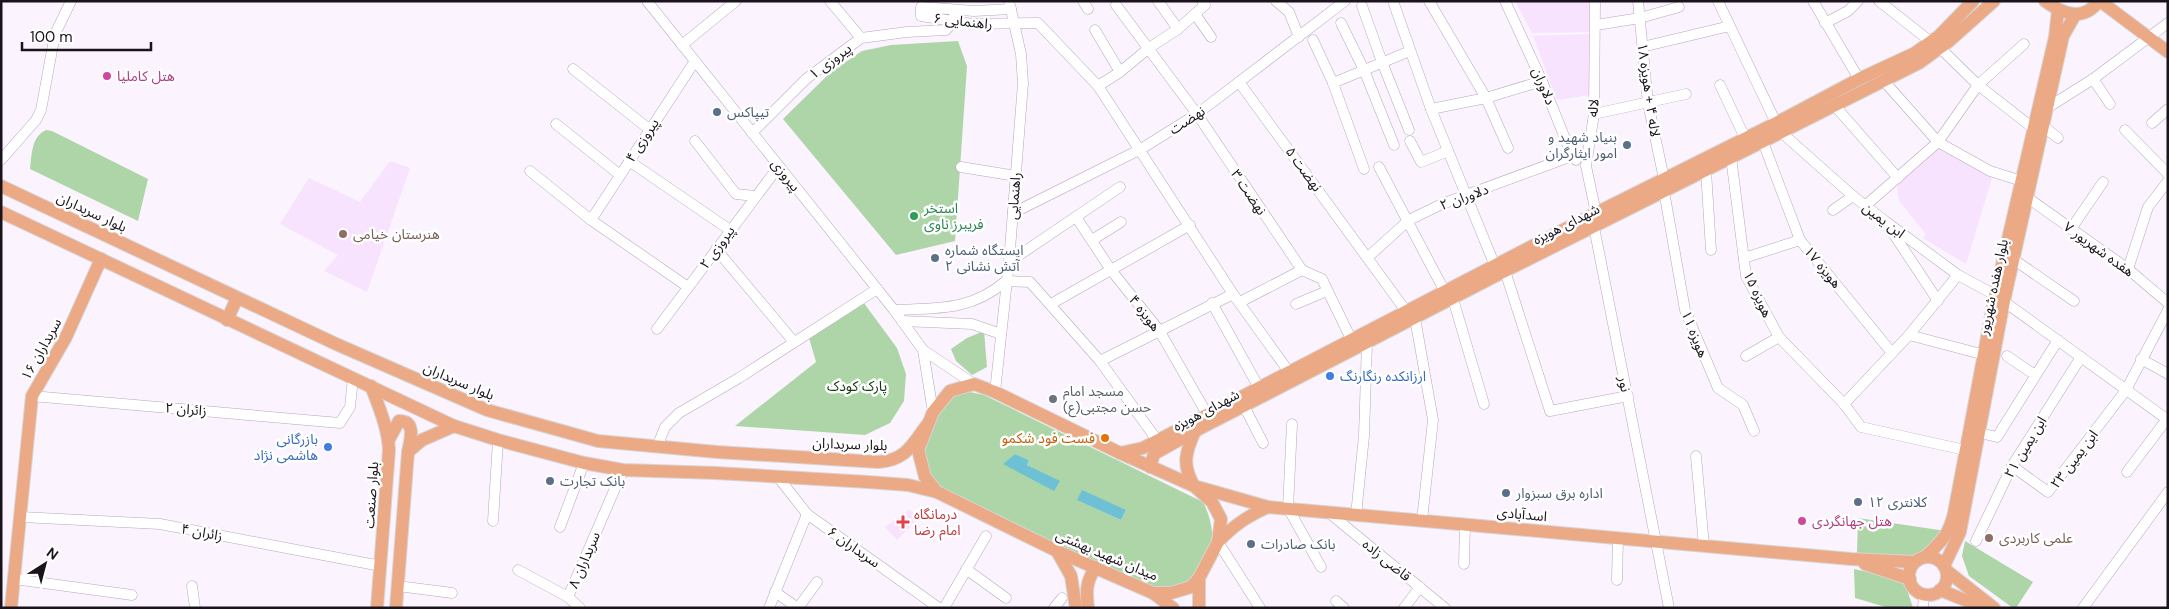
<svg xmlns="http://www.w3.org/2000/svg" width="2169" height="609" font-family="'DM Sans','Noto Sans Arabic',sans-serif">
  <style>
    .built { fill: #f7e3fd }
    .green { fill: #add5a7; fill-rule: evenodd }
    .water { fill: #6ec1d4 }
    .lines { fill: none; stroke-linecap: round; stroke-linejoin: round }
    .minor-casing { stroke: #b9a6bf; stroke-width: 11 }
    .major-casing { stroke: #d6d5d6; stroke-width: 14 }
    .minor { stroke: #fff; stroke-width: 10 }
    .major { stroke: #ebaa85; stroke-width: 12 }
    .hotel-dot { fill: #d1479c; stroke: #fff; stroke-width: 2 }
    .service-dot { fill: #5c6f8a; stroke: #fff; stroke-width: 2 }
    .leisure-dot { fill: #2e9e5b; stroke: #fff; stroke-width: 2 }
    .education-dot { fill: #8d6e63; stroke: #fff; stroke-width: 2 }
    .shop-dot { fill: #3f7fe0; stroke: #fff; stroke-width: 2 }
    .worship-dot { fill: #6b7280; stroke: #fff; stroke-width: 2 }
    .food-dot { fill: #e8710a; stroke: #fff; stroke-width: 2 }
    .health-dot { fill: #e0444e; stroke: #fff; stroke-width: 2 }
    .labels { text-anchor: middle; stroke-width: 5; stroke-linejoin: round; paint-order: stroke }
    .street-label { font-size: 14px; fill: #1a131c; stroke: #fff }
    .hotel-label { font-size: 14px; fill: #b23c85; stroke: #fff; text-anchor: start }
    .service-label { font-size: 14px; fill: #4e5e75; stroke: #fff; text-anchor: start }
    .leisure-label { font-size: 14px; fill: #27864d; stroke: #fff; text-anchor: start }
    .education-label { font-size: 14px; fill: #785e54; stroke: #fff; text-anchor: start }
    .shop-label { font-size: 14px; fill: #366cbe; stroke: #fff; text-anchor: start }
    .park-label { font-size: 14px; fill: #0d3a07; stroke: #fff }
    .worship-label { font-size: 14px; fill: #5b616d; stroke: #fff; text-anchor: start }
    .food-label { font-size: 14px; fill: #c56008; stroke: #fff; text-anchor: end }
    .health-label { font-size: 14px; fill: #be3a42; stroke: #fff; text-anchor: start }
  </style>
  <rect width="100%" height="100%" fill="#fbf3fe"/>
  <!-- built -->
  <g class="built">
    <polygon points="1515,1 1589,1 1590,32 1532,33"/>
    <polygon points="1592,34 1590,95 1557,100 1533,36"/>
    <polygon points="1938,147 1992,178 1966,264 1923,238 1926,234 1899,201 1897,186"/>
    <polygon points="390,161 410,168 367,292 324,271 338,255 280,224 309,178 360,202"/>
    <polygon points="909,510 920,517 897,540 885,527"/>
  </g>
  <!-- green -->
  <g class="green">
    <polygon points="958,41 967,66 955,241 896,255 783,119 832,71 862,51 891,45"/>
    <path d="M46,130L52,131L148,179L138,221L30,169C32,155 31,137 46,130Z"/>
    <polygon points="858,295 897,348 906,374 904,401 890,423 865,435 735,426 816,362 807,331"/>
    <polygon points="984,331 987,367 972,375 956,361 951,349 967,338"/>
    <path d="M970,392L984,395L1203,502C1208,512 1211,521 1212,532C1213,551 1196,584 1175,587C1168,589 1159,587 1152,587L951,495C942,487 924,471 924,458C923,441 939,404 954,396C959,394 965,393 970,392ZM1015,454L1029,460L1027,465L1060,482L1004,464ZM1078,500L1125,510H1126L1121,520Z"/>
    <polygon points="1858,518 1946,531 1922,556 1857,555"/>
    <polygon points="1965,541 2033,582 2016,608 2013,608 1969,576 1962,556"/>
    <polygon points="1854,569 1904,580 1913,608 1889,608 1855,598"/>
  </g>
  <!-- water -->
  <g class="water">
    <polygon points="1015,454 1029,460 1027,465 1060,481 1054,491 1003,464"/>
    <polygon points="1082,490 1126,510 1121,520 1077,500"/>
  </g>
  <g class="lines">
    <defs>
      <g id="minor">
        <polyline points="647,1 894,310 923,350 974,384"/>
        <polyline points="830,1 861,38"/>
        <polyline points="1083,1 1088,9"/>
        <polyline points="1158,1 1178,29"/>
        <polyline points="1276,1 1289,12 1299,37"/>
        <polyline points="1393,1 1431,109 1495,266"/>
        <polyline points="1429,1 1486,98 1508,148"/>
        <polyline points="1505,1 1542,81 1572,156 1576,160"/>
        <polyline points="1595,1 1594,114 1586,166 1596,213"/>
        <polyline points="1638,1 1648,103 1664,179"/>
        <polyline points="1718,1 1776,123"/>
        <polyline points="1813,1 1859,79"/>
        <polyline points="1879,1 1931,42"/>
        <polyline points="1116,5 1197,114 1302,270"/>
        <polyline points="1362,6 1382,62 1409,130"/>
        <polyline points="1011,9 974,11 921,7 921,16 972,24 1038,23 1098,86 1233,294 1289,372"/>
        <polyline points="1195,14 1211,37"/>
        <polyline points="1341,23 1364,70 1394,145"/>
        <polyline points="1825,23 1848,11 1858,1"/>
        <polyline points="1596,25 1640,18 1679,7"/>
        <polyline points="1095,30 1120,72"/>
        <polyline points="1313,40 1333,83 1364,169"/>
        <polyline points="682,45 736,1"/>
        <polyline points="1642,47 1730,26"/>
        <polyline points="1940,48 1978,85 2033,128"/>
        <polyline points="573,69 649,129"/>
        <polyline points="2093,79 2110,104"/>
        <polyline points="1883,80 1938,142 1990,171 2022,181"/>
        <polyline points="1239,82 1406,311"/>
        <polyline points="1333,83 1410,51"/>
        <polyline points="1720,85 1745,138"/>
        <polyline points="1098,86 1120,72 1149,48 1178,29 1205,5 1202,1"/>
        <polyline points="1835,106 1898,178"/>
        <polyline points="2047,108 2093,79 2168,23"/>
        <polyline points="1431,109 1486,98 1542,81"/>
        <polyline points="1594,114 1686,94"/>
        <polyline points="2152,123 2168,109"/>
        <polyline points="556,124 620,175"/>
        <polyline points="2043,126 2058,138"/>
        <polyline points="2125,130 2168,174"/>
        <polyline points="752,133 806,79 861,38 907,32 946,30 954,21 954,16"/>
        <polyline points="1782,133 1853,196 1885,221 1958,275 1995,295 2168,420"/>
        <polyline points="695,141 736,194 755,196"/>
        <polyline points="1410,141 1421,162 1448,151"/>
        <polyline points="1763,142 1800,240 1892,353"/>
        <polyline points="1731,157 1746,276 1779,337 1844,404 1861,427 1965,450"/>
        <polyline points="1,160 36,120 41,110 55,34 71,1"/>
        <polyline points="629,161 730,230"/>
        <polyline points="961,167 1016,176"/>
        <polyline points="1379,167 1445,292"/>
        <polyline points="530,171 591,220 688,287"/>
        <polyline points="1706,171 1711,250"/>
        <polyline points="1664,191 1685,310 1718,388 1743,405 1754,431"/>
        <polyline points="2028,198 2128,269 2168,303"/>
        <polyline points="1865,206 1938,142 1978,85 2024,44"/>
        <polyline points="1833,210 1853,196"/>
        <polyline points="1013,213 1141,149 1197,114 1345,1"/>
        <polyline points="1076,217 1111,270 1159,330 1207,414"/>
        <polyline points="591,220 695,61"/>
        <polyline points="1594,227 1669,608"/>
        <polyline points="1889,227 1938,301"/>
        <polyline points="2071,229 2103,182"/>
        <polyline points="1092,240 1121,222"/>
        <polyline points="716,249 794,342"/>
        <polyline points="1368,257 1409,220 1442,204 1572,156"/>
        <polyline points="1744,258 1800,240"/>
        <polyline points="2013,259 2074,301"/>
        <polyline points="1009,262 1120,187"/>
        <polyline points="2128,269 2148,207 2168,181"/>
        <polyline points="1302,270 1322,279 1351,339"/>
        <polyline points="1505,271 1550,411 1628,396"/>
        <polyline points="1453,299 1484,404"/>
        <polyline points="1240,302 1302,270"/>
        <polyline points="1212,303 1258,386"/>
        <polyline points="1051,304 1190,225"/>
        <polyline points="1296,304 1327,291"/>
        <path d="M894,310C938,308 971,311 1006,281L1030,282L1100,361L1157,440"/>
        <polyline points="1415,318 1433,420 1422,520"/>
        <polyline points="902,321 972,324 1001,334"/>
        <polyline points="657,329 779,166"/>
        <polyline points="1909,335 1985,355"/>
        <polyline points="923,350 933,412"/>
        <polyline points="1746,356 1779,337"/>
        <polyline points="2007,356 2035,375"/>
        <polyline points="2141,359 2168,374"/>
        <polyline points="1100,361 1233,294"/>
        <polyline points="995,392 1009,262 1023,83 1021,54 1009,1"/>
        <polyline points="32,396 340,423 350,407 353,378"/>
        <polyline points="1844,404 1909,335 1958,275"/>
        <polyline points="1244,406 1263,443"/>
        <polyline points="1292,424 1288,508 1321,567"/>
        <polyline points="1980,433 1997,437 2058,340"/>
        <polyline points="657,447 665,427 679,413 739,378 877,289"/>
        <polyline points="1696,456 1704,546"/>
        <polyline points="2012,466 2048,492 2126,390 2168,310"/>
        <polyline points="2127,472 2167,419"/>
        <polyline points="778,477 807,514 939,608"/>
        <polyline points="1328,512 1445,608"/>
        <polyline points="1356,515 1364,436 1367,343"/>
        <polyline points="21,517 160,524 381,566"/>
        <polyline points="493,521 498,440"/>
        <polyline points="560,527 584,463"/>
        <polyline points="1976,541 2012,466 2081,357"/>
        <polyline points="1218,542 1260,608"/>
        <polyline points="1464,564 1465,524"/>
        <polyline points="966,569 1006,598"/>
        <polyline points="518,570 568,597 623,470"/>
        <polyline points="14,579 132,595"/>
        <polyline points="1617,580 1618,538"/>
        <polyline points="192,586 195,608"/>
        <polyline points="398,586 452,593"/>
        <polyline points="775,592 798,608"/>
        <polyline points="568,597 580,608"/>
        <polyline points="1336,601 1344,608"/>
        <polyline points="769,608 807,514"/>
        <polyline points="798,608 817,582"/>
        <polyline points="944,608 986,536"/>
        <polyline points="1054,608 1062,598"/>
        <polyline points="1404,608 1420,587"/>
        <polyline points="1923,608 1924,594"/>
        <polyline points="2083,608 2168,492"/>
      </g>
      <g id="major">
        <path d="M2045,1C2063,14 2083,22 2099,1"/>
        <polyline points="2100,1 2168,52"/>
        <path d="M1,186L336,344L487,410L598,441L717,452L878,462C906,460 911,446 927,425"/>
        <polyline points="1,212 454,426 498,440 584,463 623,470 716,473 868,482 908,485 937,492"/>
        <polyline points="227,320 237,298"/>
        <polygon points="974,384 995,392 1120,453 1194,486 1212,502 1221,519 1218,542 1199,578 1191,587 1171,593 1153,593 1057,551 937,492 925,477 918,450 933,412 950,391"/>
        <path d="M371,386C379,407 388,428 389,450L377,608"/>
        <path d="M1195,431C1185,453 1182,465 1194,486L1268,507L1851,559L1914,562"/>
        <path d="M389,439L399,421C417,421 410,441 408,452"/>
        <polyline points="1120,453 1143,448 1596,213 1776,123 1859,79 1915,53 1939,36 1973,1"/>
        <polyline points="1150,467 1154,454 1195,431 1505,271 1919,63 1948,42 1994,1"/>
        <path d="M1218,542C1233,526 1247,516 1268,507"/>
        <polyline points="1057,551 1071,576 1076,608"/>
        <path d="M1925,557C1941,542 1949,535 1954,513L1995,295L2055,37L2058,10"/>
        <circle cx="1928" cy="576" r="19"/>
        <polyline points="1865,564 1910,579"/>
        <polyline points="1944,566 1960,532 2004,301 2063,36 2075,15"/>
        <polyline points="1947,571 1994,608"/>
        <polyline points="1199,578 1199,608"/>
        <polyline points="1940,590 1985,608"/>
        <polyline points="1153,593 1173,608"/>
        <polyline points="11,608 32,396 66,337 101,259"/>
        <polyline points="396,608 408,452 422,440 454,426"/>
        <path d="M1088,608C1086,591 1086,581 1096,567"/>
      </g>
    </defs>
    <!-- minor casing -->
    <use href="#minor" class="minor-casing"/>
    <!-- major casing -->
    <use href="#major" class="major-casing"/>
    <!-- minor -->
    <use href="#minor" class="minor"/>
    <!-- major -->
    <use href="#major" class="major"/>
  </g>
  <!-- markers -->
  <g class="hotel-dot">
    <circle cx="107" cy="76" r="5"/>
    <circle cx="1802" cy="521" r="5"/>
  </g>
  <g class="service-dot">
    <circle cx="717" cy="112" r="5"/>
    <circle cx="1627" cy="145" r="5"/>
    <circle cx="935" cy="258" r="5"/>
    <circle cx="550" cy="481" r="5"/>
    <circle cx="1506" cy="493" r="5"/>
    <circle cx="1858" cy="502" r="5"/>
    <circle cx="1251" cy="544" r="5"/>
  </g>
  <circle class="leisure-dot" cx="914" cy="216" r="5"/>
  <g class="education-dot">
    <circle cx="343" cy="234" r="5"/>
    <circle cx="1989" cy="538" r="5"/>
  </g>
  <g class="shop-dot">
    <circle cx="1330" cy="376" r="5"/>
    <circle cx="328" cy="447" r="5"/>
  </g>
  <circle class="worship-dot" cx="1053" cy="399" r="5"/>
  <circle class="food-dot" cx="1105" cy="438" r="5"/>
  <path class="health-dot" d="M900.5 514.5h5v5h5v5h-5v5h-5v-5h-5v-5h5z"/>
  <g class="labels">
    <!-- street labels -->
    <g class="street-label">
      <text transform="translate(963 21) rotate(6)" y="5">راهنمایی ۶</text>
      <text transform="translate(830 61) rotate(-37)" y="5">پیروزی ۱</text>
      <text transform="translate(1544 86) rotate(67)" y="5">دلاوران</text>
      <text transform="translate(1649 90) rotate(82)" y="5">لاله ۴ + هویزه ۱۸</text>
      <text transform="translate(1593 108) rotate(-86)" y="5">لاله</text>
      <text transform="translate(1187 120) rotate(-33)" y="5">نهضت</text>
      <text transform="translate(642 140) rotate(-57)" y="5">پیروزی ۴</text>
      <text transform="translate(1304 169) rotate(54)" y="5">نهضت ۵</text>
      <text transform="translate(786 175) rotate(51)" y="5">پیروزی</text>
      <text transform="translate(1249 192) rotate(56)" y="5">نهضت ۳</text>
      <text transform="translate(1014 196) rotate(-86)" y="5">راهنمایی</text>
      <text transform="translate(1464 197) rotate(-20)" y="5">دلاوران ۲</text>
      <text transform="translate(92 212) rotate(25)" y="5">بلوار سربداران</text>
      <text transform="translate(1884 220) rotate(37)" y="5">ابن یمین</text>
      <text transform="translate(1566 224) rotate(-27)" y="5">شهدای هویزه</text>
      <text transform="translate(717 247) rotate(-54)" y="5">پیروزی ۲</text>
      <text transform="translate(2099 249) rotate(36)" y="5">هفده شهریور ۷</text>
      <text transform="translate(1823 267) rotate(50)" y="5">هویزه ۱۷</text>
      <text transform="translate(1993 287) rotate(-78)" y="5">بلوار هفده شهریور</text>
      <text transform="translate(1758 294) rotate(65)" y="5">هویزه ۱۵</text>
      <text transform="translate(1145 313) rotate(52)" y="5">هویزه ۴</text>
      <text transform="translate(1695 334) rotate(68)" y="5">هویزه ۱۱</text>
      <text transform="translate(41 349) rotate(-61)" y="5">سربداران ۱۶</text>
      <text transform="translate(459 381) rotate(23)" y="5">بلوار سربداران</text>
      <text transform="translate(1625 384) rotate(79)" y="5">نور</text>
      <text transform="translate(186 409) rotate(5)" y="5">زائران ۲</text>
      <text transform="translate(1206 410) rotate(-28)" y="5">شهدای هویزه</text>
      <text transform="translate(850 444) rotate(2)" y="5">بلوار سربداران</text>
      <text transform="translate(2025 447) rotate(-59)" y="5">ابن یمین ۲۱</text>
      <text transform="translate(2074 459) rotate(-53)" y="5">ابن یمین ۲۳</text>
      <text transform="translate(371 495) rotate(-86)" y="5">بلوار صنعت</text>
      <text transform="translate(1522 514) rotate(5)" y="5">اسدآبادی</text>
      <text transform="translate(202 532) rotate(11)" y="5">زائران ۴</text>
      <text transform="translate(854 547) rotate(35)" y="5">سربداران ۶</text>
      <text transform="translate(1107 555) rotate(23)" y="5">میدان شهید بهشتی</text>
      <text transform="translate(584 560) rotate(-67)" y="5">سربداران ۸</text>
      <text transform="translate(1387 560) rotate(39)" y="5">قاضی زاده</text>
    </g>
    <!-- hotel labels -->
    <g class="hotel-label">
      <text x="117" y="81">هتل کاملیا</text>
      <text x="1812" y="526">هتل جهانگردی</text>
    </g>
    <!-- service labels -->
    <g class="service-label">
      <text x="727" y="117">تیپاکس</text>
      <text x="1617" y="142" text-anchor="end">بنیاد شهید و<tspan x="1617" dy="16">امور ایثارگران</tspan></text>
      <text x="945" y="255">ایستگاه شماره<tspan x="945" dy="16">۲ آتش نشانی</tspan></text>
      <text x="560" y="486">بانک تجارت</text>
      <text x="1516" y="498">اداره برق سبزوار</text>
      <text x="1868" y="507">کلانتری ۱۲</text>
      <text x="1261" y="549">بانک صادرات</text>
    </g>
    <!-- leisure labels -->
    <g class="leisure-label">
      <text x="924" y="213">استخر<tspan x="924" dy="16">فریبرز ناوی</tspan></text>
    </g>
    <!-- education labels -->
    <g class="education-label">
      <text x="353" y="239">هنرستان خیامی</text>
      <text x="1999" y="543">علمی کاربردی</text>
    </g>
    <!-- shop labels -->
    <g class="shop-label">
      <text x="1340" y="381">ارزانکده رنگارنگ</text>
      <text x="318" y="444" text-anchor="end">بازرگانی<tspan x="318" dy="16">هاشمی نژاد</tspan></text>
    </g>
    <!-- park labels -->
    <g class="park-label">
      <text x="857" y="391">پارک کودک</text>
    </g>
    <!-- worship labels -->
    <g class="worship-label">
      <text x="1063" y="396">مسجد امام<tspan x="1063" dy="16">حسن مجتبی(ع)</tspan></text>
    </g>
    <!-- food labels -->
    <g class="food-label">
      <text x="1095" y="443">فست فود شکمو</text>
    </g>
    <!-- health labels -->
    <g class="health-label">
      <text x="914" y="519">درمانگاه<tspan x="914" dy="16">امام رضا</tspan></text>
    </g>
  </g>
  <!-- border -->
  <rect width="2169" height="609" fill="none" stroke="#1a131c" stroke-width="5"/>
  <!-- north arrow -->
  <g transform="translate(45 564) rotate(36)" stroke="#ffffff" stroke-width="4" paint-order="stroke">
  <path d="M0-4L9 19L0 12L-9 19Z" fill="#1a131c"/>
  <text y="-8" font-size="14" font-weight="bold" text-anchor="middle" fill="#1a131c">N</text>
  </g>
  <!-- scale -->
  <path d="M22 42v8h129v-8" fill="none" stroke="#1a131c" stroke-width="2.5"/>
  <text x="30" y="42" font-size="15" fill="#1a131c" stroke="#ffffff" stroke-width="4" paint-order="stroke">100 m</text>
</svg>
